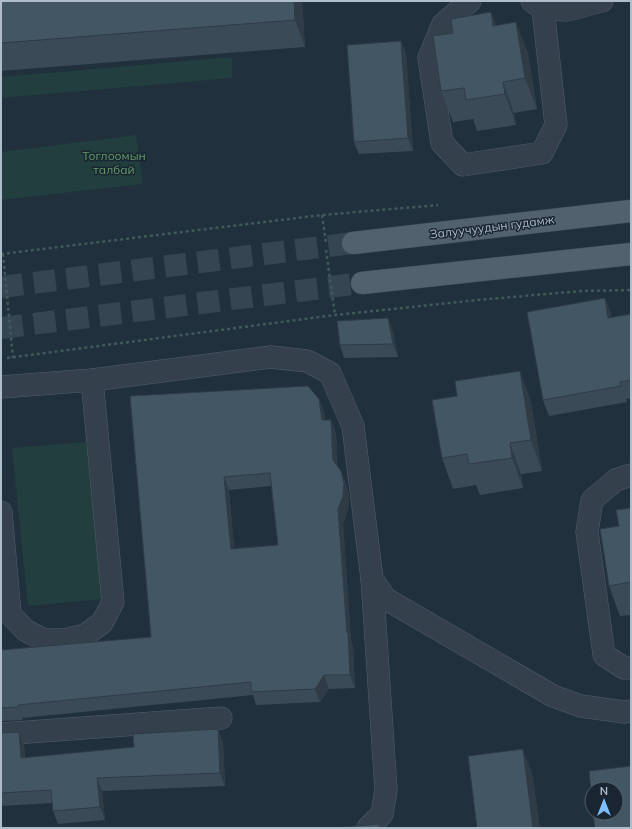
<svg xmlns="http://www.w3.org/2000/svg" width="632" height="829" font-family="Mulish,sans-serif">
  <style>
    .green { fill: #223e3e }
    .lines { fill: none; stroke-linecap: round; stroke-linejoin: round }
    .major-tunnel { stroke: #354552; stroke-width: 22; stroke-dasharray: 22 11; stroke-linecap: butt }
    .minor-casing { stroke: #525f6b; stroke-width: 23 }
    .major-casing { stroke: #404d59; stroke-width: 23 }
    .path { stroke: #405a5a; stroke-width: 2.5; stroke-dasharray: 3 3; stroke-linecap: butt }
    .minor { stroke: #34414d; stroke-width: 22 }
    .major { stroke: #51616d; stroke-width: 22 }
    .wall { fill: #3a4a56; fill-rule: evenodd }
    .shaded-wall { fill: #2f3c46 }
    .building { fill: #435664; stroke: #2f3c46; fill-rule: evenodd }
    .labels { text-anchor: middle; stroke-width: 3; stroke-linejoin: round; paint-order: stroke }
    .park-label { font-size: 12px; fill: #639c69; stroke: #192631 }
    .street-label { font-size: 12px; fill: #afbcc9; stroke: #192631 }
  </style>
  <rect width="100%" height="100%" fill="#20303d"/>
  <!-- green -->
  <g class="green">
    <polygon points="232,57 232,78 1,98 1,77"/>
    <polygon points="136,135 143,184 1,200 1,152"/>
    <polygon points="86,442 102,599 28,606 12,448"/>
  </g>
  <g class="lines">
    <!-- major-tunnel -->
    <g class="major-tunnel">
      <polyline points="1,287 353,243"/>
      <polyline points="1,328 362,283"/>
    </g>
    <defs>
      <g id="minor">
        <polyline points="470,1 443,24 429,58 442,143 463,165 542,153 556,125 543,9"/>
        <polyline points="532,1 543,9 568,10 602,1"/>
        <polyline points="1,387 92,380 271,357 307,361 330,373 353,426 372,579 386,599 553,696 581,706 624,712 631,711"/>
        <polyline points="631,475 616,480 592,500 587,532 604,655 624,668 631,668"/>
        <polyline points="1,512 10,614 25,630 44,640 64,640 85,635 102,623 113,602 92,380"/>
        <polyline points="1,734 221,718"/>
        <polyline points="368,828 382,814 386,790 372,579"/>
      </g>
      <g id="major">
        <polyline points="353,243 631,211"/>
        <polyline points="362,283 631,254"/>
      </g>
    </defs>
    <!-- minor casing -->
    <use href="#minor" class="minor-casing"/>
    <!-- major casing -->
    <use href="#major" class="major-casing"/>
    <!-- path -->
    <g class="path">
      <polyline points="322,215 326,243"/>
      <polyline points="326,250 335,315"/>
      <polyline points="1,254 322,215 438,205"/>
      <polyline points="3,254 13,358"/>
      <polyline points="7,358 335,315 478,300 581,291 631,290"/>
    </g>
    <!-- minor -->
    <use href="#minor" class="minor"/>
    <!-- major -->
    <use href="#major" class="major"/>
  </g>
  <!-- wall -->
  <g class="wall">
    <polygon points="1,1 302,1 305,47 1,71"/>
    <polygon points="491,12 496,25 528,53 537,109 514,113 516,125 477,131 473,119 453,122 441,91 453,33"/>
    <polygon points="401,41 406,54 413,151 359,154 354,142"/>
    <polygon points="605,298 611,314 611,318 631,314 631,398 626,399 627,402 549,416 543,400"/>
    <polygon points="393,331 398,357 344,358 340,345"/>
    <polygon points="520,371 531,402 542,471 521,474 523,488 480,495 476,485 453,489 442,458 457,396"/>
    <path d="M130,396L319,399L324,412L325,420L336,433L337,466L341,471L346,484L349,497L348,510L343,523L351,641L353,646L355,688L329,689L320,702L256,705L253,695L22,718L23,720L1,721V650L151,637ZM271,486L278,545L234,548L229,490Z"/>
    <polygon points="631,508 631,615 620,616 609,586 619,526"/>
    <polygon points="218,729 223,743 225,786 102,791 105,820 58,824 53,811 52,803 1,806 1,733 19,732 24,745 25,758 134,747"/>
  </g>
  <!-- shaded-wall -->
  <g class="shaded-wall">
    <polygon points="294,1 302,1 305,47 295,20"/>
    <polygon points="491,12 503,43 493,26"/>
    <polygon points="516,22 528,53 537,109 525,78"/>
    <polygon points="401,41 406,54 413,151 408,138"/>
    <polygon points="503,82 514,113 516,125 505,94"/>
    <polygon points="605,298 611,314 614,335 608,318"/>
    <polygon points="388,318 393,331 398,357 393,344"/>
    <polygon points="520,371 531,402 542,471 531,440"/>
    <polygon points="319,399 324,412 326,433 322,420"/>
    <polygon points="331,420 336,433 338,473 333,460"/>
    <polygon points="510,443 521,474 523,488 512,458"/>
    <polygon points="341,471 346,484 349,497 348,510 343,523 351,641 353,646 355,688 350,675 347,633 338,509"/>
    <polygon points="224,477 229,490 235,562 231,549"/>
    <polygon points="324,675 329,689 320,702 315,689"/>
    <polygon points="218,729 223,743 225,786 220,773"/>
    <polygon points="19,732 24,745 26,771 21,758"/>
    <polygon points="523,749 533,776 540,828 533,828"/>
    <polygon points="97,778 102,791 105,820 100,807"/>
  </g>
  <!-- building -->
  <g class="building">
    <polygon points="1,1 294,1 295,20 1,43"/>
    <polygon points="491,12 493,26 516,22 525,78 503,82 505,94 466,100 464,88 441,91 433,36 453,33 451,19"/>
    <polygon points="401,41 408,138 354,142 347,45"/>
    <polygon points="605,298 608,318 631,314 631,380 620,382 621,386 543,400 527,312"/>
    <polygon points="388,318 393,344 340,345 337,321"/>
    <polygon points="520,371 531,440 510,443 512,458 469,464 467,454 442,458 432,400 457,396 455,381"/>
    <path d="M308,386L319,399L322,420H331L333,460L341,471L344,484L343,496L338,509L347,633H348L350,675H324L315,689L251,692V682L18,705V707L1,708V650L151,637L130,396ZM270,473L278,545L231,549L224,477Z"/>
    <polygon points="631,508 631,582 609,586 600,529 619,526 616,510"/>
    <polygon points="218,729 220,773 97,778 100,807 53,811 51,790 1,793 1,733 19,732 21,758 134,747 133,734"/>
    <polygon points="523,749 533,828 477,828 468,756"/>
    <polygon points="631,766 631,828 595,828 593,813 616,813 616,789 592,789 592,801 589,771"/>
    <polygon points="379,824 380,828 331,828"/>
  </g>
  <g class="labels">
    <!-- park labels -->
    <g class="park-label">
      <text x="114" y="160">Тоглоомын<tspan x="114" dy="14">талбай</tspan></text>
    </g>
    <!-- street labels -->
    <g class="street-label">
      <text transform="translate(492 227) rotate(-7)" y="4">Залуучуудын гудамж</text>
    </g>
  </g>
  <!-- border -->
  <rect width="632" height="829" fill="none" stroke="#afbcc9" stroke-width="4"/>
  <!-- north arrow -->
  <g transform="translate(604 801)"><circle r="19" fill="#192631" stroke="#55626e"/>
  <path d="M0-3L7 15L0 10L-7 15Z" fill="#7ec0ff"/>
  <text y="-6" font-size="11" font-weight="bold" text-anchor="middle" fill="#afbcc9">N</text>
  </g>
</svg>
